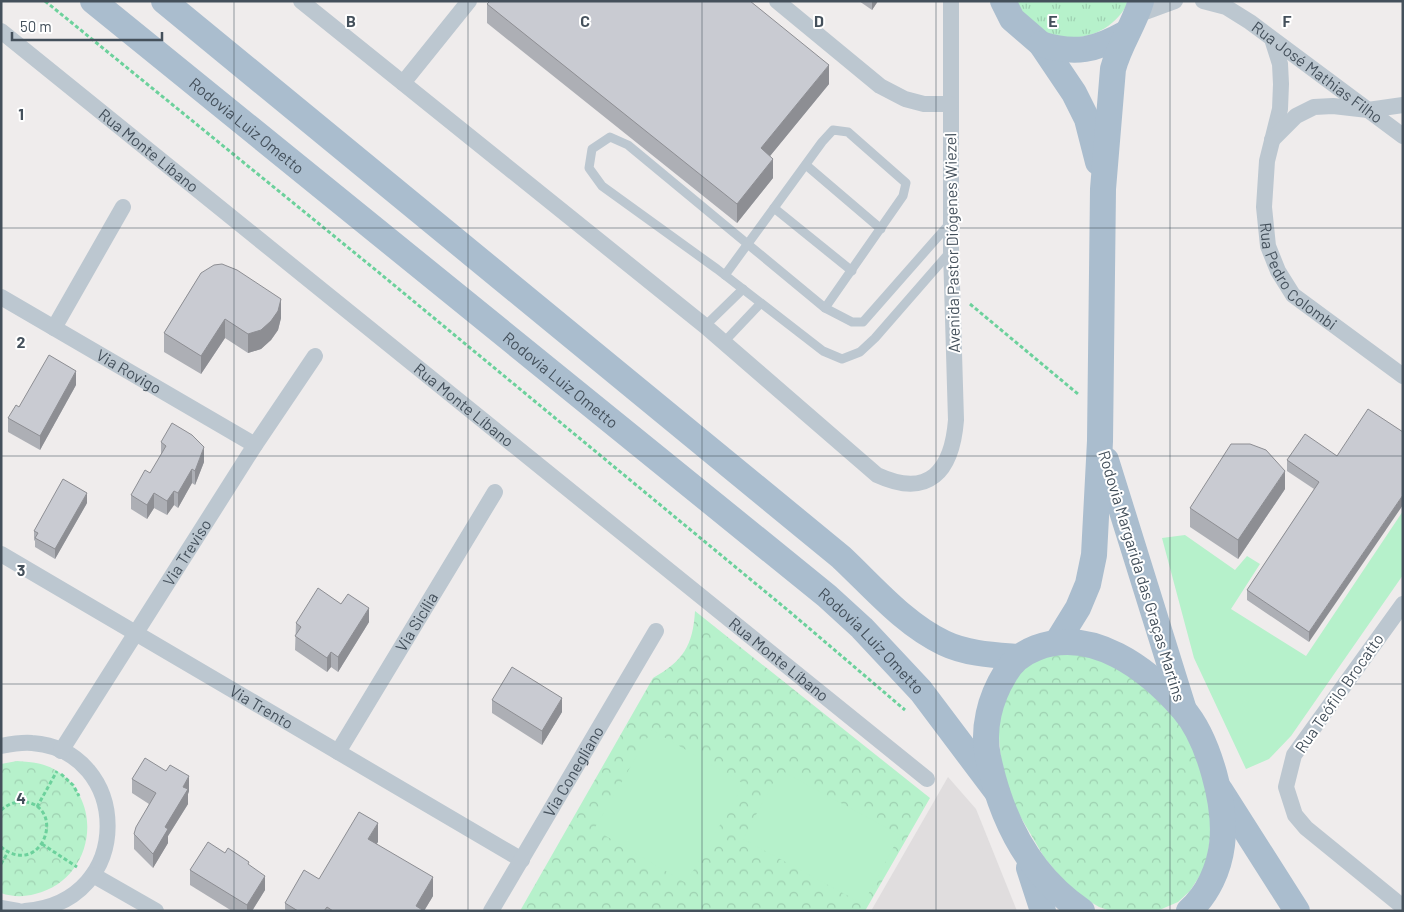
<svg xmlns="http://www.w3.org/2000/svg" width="1404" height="912" font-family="Barlow,sans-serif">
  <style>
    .education { fill: #e0ddde }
    .grass { fill: url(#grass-tufts) }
    .park { fill: url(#park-crowns) }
    .garden { fill: #b6f1cb }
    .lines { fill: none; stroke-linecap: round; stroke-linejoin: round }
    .path { stroke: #6cd19c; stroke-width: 3; stroke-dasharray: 4 2.5; stroke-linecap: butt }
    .service { stroke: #bcc7d0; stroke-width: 9 }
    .minor { stroke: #bcc7d0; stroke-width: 16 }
    .primary { stroke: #aabdce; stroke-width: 26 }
    .wall { fill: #adafb5 }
    .shaded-wall { fill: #8d8e93 }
    .building { fill: #c9cbd2; stroke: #8d8e93 }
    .grid { fill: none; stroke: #44505b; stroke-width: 1; stroke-opacity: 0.55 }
    .labels { text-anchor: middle; stroke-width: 4; stroke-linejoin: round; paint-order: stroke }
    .street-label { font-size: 16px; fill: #44505b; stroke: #fff }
    .grid-label { font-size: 16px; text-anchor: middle; font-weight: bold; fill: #44505b; stroke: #fff; stroke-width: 4; stroke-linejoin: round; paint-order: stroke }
  </style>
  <defs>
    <pattern id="grass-tufts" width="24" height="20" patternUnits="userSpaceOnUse" patternTransform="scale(1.25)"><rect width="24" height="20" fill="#b6f1cb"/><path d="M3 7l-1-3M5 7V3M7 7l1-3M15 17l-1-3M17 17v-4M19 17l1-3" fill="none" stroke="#9ed0b1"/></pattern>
    <pattern id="park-crowns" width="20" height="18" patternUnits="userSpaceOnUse" patternTransform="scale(1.25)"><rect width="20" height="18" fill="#b6f1cb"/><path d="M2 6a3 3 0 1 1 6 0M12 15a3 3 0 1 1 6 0" fill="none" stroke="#9ed0b1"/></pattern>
  </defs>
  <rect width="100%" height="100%" fill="#efecec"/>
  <!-- education -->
  <polygon class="education" points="948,777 976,809 1017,911 871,911"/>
  <!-- grass -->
  <path class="grass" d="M1014,1H1129C1110,40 1064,48 1030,23C1024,18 1019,8 1014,1Z"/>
  <!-- park -->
  <g class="park">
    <path d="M695,611L930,798L865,911H520L653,678C683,661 693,646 695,611Z"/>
    <polygon points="1048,652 1108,656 1176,715 1199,759 1213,817 1206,866 1190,891 1178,902 1157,911 1111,911 1099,907 1081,896 1063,880 1044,857 1020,816 1010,796 1001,762 998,725 1007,685 1018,670"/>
    <path d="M17,761C31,762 45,763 57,771C107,804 92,881 35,894C24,897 12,897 1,893V764Z"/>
  </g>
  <!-- garden -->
  <g class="garden">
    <polygon points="1403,511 1403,575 1291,736 1269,759 1246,769 1194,658 1162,538 1185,535 1235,570 1247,556 1260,564 1231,609 1306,656"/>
    <polygon points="652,730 744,784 686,883 594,829"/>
    <polygon points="780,770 900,835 863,904 743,839"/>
  </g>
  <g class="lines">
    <!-- path -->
    <g class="path">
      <polyline points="45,1 377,271 790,612 905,710"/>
      <polyline points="970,304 1078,394"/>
      <polyline points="61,774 73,785 79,796"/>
      <polyline points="37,807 57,771"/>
      <path d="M1,810C8,804 16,801 26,802C67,809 41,879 1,847"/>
      <polyline points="42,844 77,867"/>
      <polyline points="1,864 8,852"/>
    </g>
    <!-- service -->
    <g class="service">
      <polyline points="806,165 881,229"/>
      <polyline points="774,208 852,271"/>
      <polyline points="950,252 875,338 860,352 842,359 823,351 717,269 602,186 589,168 592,149 610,137 628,145 825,308 852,322 863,322 951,222"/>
      <polyline points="725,275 822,142 833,130 848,132 906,183 903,196 825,308"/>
      <polyline points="705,326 743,289"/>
      <polyline points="724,342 760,304"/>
    </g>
    <!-- minor -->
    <g class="minor">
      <path d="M301,1L705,326L877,475C929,499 952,471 956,420L951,251V1"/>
      <polyline points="777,1 880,86 905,99 924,104 950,104"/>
      <path id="s1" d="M1203,1L1226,7L1250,22L1403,136"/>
      <polyline points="1137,15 1175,1"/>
      <path id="s2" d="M1,31L927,779"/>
      <path id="s3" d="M1273,42L1280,64L1281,84L1280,109L1267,161L1264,207L1268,246L1278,271L1293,295L1403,376"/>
      <polyline points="403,83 469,1"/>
      <polyline points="1272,140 1296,116 1314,107 1333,106 1368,110 1403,105"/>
      <path id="s4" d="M1,297L255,445"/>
      <polyline points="54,328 123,207"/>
      <path id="s5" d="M1,554L522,860"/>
      <polyline points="1403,604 1294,755 1286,787 1295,815 1306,828 1403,907"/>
      <path d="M1,746C11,744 22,742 32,743C131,750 137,902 25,911"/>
      <path id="s6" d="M61,751L255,445L315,356"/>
      <path id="s7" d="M338,752L495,492"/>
      <polyline points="93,875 156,911"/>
      <polyline points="1,908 18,911"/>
      <path id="s8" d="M491,911L656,631"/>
    </g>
    <!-- primary -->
    <g class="primary">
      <path id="s9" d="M93,1L827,596L862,628L921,691L997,792"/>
      <path d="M164,1L841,557C873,587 904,624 944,643C967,654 994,655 1019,657"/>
      <polyline points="1003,1 1012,19 1041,44 1074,93 1087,119 1098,162"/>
      <path d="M1041,44C1075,55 1096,50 1126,33"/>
      <polyline points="1106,460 1183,707"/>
      <path d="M1057,642L1078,608L1088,584L1094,555L1100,441L1103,189L1113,69C1119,45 1134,25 1141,1"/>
      <polyline points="1220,790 1297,911"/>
      <polyline points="1029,868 1043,911"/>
      <path d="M1082,911C1029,875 1001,819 988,757C982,729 990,698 1005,674C1012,661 1023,653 1036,648C1092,626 1148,669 1183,709C1209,739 1227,806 1222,845C1219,869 1208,894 1189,911"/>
    </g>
  </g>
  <!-- wall -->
  <g class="wall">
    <polygon points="859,1 878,1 872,10"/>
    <polygon points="487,4 829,84 770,156 773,178 737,223 487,23"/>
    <polygon points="201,273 281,318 278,330 271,340 261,349 248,353 225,338 201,374 164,352 164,333"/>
    <polygon points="76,385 40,450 8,432 8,418 19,407"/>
    <polygon points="161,442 204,462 195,485 192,483 178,508 174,505 167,515 154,508 147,519 131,509 131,495 150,473 161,455"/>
    <polygon points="1337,456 1309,642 1247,600 1247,590 1314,489 1287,471 1287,460"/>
    <polygon points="1285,489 1238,559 1190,527 1190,508"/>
    <polygon points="87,503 55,559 35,547 35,541 34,540 34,531"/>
    <polygon points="369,622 338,672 331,667 327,672 295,650 296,623"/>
    <polygon points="492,700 562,712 542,745 492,713"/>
    <polygon points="132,779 189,791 188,794 188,804 168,836 168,843 153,868 134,849 134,834 149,804 132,793"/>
    <polygon points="378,842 376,844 433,896 424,911 285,911 285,903 319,879"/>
    <polygon points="225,853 249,866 265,890 252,911 232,911 190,885 190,870"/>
  </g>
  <!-- shaded-wall -->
  <g class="shaded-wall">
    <polygon points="872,1 878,1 872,10"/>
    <polygon points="829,65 829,84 761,167 761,148"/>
    <polygon points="773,159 773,178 737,223 737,204"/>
    <polygon points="281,299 281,318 278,330 271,340 261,349 248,353 248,334"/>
    <polygon points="225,319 225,338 201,374 201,356"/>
    <polygon points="76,371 76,385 40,450 40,436"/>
    <polygon points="204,447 204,462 195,485 195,471"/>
    <polygon points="192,469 192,483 178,508 178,493"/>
    <polygon points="1285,471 1285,489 1238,559 1238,540"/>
    <polygon points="174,491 174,505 167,515 167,501"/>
    <polygon points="87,493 87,503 55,559 55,549"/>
    <polygon points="154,493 154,508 147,519 147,505"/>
    <polygon points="1403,495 1403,505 1309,642 1309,632"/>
    <polygon points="369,608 369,622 338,672 338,657"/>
    <polygon points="331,652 331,667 327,672 327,658"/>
    <polygon points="562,698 562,712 542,745 542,731"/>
    <polygon points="189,776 189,791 188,794 188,804 168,836 168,843 153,868 153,854 183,787"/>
    <polygon points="378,823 378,842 368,858 368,839"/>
    <polygon points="265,876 265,890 252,911 247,911 247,905"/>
    <polygon points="433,877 433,896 424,911 416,906"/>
  </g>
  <!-- building -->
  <g class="building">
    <polygon points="490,1 750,1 829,65 761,148 773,159 737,204 487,4"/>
    <polygon points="222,264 237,270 281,299 278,311 271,321 261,330 248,334 225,319 201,356 164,333 201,273 214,265"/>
    <polygon points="49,355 76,371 40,436 8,418 16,405 19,407"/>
    <polygon points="1368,409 1403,432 1403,495 1309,632 1247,590 1319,482 1287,460 1305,434 1337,456"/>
    <polygon points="172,423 192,435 204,447 195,471 192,469 178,493 174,491 167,501 154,493 147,505 131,495 145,470 150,473 166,446 161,442"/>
    <polygon points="1231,444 1250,444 1266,450 1285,471 1238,540 1190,508"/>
    <polygon points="63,479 87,493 55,549 35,538 38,533 34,531"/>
    <polygon points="318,588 341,604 348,594 369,608 338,657 331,652 327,658 295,636 301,627 296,623"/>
    <polygon points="512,667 562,698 542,731 492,700"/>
    <polygon points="145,758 166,771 170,765 189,776 183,787 188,789 165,827 168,829 153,854 134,834 136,827 156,793 132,779"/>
    <polygon points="359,812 378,823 368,839 433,877 416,906 424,911 333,911 327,907 324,911 298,911 285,903 304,870 319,879"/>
    <polygon points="208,842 225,853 228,848 249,862 248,864 265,876 247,905 190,870"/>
  </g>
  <!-- grid -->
  <path class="grid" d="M234,1V911M468,1V911M702,1V911M936,1V911M1170,1V911M1,228H1403M1,456H1403M1,684H1403"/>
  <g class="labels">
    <!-- street labels -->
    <g class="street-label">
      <text dy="6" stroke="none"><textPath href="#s1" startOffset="136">Rua José Mathias Filho</textPath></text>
      <text dy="6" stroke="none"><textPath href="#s9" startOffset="198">Rodovia Luiz Ometto</textPath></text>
      <text dy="6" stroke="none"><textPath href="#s2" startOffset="190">Rua Monte Líbano</textPath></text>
      <text transform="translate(952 243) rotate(-91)" y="6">Avenida Pastor Diógenes Wiezel</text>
      <text dy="6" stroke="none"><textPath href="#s3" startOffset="249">Rua Pedro Colombi</textPath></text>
      <text dy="6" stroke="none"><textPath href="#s4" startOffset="148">Via Rovigo</textPath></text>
      <text dy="6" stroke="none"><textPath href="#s9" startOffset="602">Rodovia Luiz Ometto</textPath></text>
      <text dy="6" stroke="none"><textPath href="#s2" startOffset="595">Rua Monte Líbano</textPath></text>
      <text dy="6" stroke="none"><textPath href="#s6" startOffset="235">Via Treviso</textPath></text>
      <text transform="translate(1142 576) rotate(73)" y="6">Rodovia Margarida das Graças Martins</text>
      <text dy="6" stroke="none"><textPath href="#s7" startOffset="152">Via Sicília</textPath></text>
      <text dy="6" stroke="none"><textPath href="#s9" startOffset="1008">Rodovia Luiz Ometto</textPath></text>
      <text dy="6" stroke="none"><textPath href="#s2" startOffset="1000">Rua Monte Líbano</textPath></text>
      <text transform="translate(1339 693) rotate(-55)" y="6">Rua Teófilo Brocatto</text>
      <text dy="6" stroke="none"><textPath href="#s5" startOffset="302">Via Trento</textPath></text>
      <text dy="6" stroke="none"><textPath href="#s8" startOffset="162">Via Conegliano</textPath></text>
    </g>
  </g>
  <g class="grid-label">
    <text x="351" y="27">B</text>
    <text x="585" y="27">C</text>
    <text x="819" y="27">D</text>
    <text x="1053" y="27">E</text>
    <text x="1287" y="27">F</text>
    <text x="21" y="120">1</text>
    <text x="21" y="348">2</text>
    <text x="21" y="576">3</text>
    <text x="21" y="804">4</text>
  </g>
  <!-- border -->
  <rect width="1404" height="912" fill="none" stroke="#44505b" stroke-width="5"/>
  <!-- scale -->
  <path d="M12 32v8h150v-8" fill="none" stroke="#44505b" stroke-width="2.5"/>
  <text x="20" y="32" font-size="15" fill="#44505b" stroke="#ffffff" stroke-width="4" paint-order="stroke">50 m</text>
</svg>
